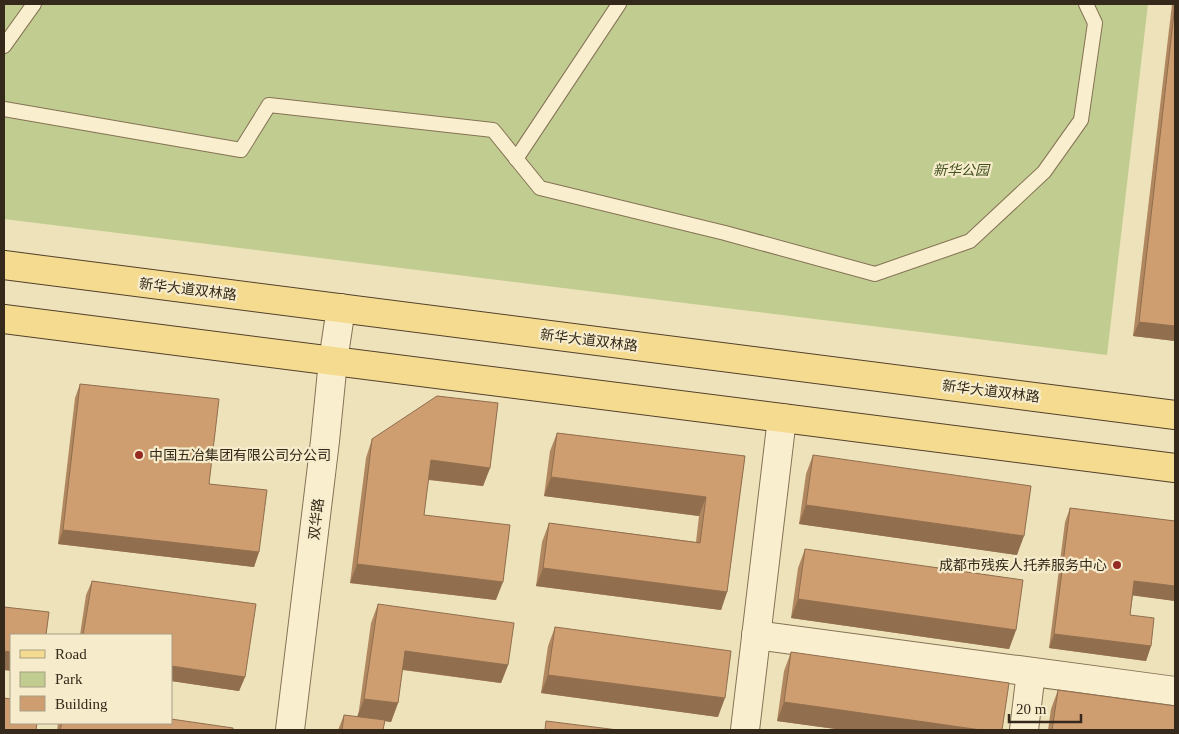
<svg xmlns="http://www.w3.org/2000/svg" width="1179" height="734" font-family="'Times New Roman','Noto Sans SC',serif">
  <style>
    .green { fill: #c1cc90 }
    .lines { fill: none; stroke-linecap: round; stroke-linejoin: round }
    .service-casing { stroke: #857255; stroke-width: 16 }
    .minor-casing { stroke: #857255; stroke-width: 30 }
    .tertiary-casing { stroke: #857255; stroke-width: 30 }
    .primary-casing { stroke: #53402a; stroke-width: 30 }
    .service { stroke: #f9efce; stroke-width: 14 }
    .minor { stroke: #f9efce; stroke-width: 28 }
    .tertiary { stroke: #f9efce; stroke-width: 28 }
    .primary { stroke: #f4db90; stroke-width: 28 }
    .wall { fill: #b18760 }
    .shaded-wall { fill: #906e4e }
    .building { fill: #ce9d70; stroke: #906e4e }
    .poi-dot { fill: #962b24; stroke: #f6eccb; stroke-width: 2 }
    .labels { text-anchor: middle; stroke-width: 4.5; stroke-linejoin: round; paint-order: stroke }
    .park-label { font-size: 14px; font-style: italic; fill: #425120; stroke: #f6eccb }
    .street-label { font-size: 14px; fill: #34291a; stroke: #f6eccb }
    .poi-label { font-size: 14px; fill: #34291a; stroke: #f6eccb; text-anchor: start }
  </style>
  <rect width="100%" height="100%" fill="#eee2bb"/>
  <!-- green -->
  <polygon class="green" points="4,4 1148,4 1107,355 4,219"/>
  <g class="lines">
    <defs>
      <g id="service">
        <polyline points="4,46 34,4"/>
        <polyline points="4,109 241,150 269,105 493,130 540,188 725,233 875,274 970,241 1044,172 1081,120 1095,23 1086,4"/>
        <polyline points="516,159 619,4"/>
      </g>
      <g id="minor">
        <polyline points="756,635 1175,691"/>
        <polyline points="745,730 782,418"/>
        <polyline points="1024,730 1031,672"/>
      </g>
      <polyline id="tertiary" points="290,730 325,441 333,361 341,308"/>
      <g id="primary">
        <polyline points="4,265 1175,415"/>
        <polyline points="4,319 1175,468"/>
      </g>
    </defs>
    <!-- service casing -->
    <use href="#service" class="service-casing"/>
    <!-- minor casing -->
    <use href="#minor" class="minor-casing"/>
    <!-- tertiary casing -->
    <use href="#tertiary" class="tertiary-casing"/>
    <!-- primary casing -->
    <use href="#primary" class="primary-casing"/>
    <!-- service -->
    <use href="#service" class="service"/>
    <!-- minor -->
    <use href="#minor" class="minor"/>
    <!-- tertiary -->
    <use href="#tertiary" class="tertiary"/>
    <!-- primary -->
    <use href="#primary" class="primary"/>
  </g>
  <!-- wall -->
  <g class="wall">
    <polygon points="1172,4 1175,4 1175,341 1133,336"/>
    <polygon points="80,384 209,484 259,552 254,567 58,544 75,398"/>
    <polygon points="557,433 745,456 727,592 721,610 536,586 542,542 549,523 696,542 699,516 544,496 550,451"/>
    <polygon points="372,439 490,468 483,486 428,480 424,515 496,600 350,583 366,458"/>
    <polygon points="813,455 1017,555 799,524 806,474"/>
    <polygon points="1070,508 1175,521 1175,601 1133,595 1130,615 1151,646 1146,661 1049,648 1065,522"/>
    <polygon points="805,549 1016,630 1009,649 791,618 798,568"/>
    <polygon points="92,581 245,677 239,691 171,681 171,635 80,635 86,595"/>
    <polygon points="378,604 508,665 501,683 402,670 398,703 391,722 385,721 383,730 338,730 344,715 358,717 371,623"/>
    <polygon points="555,627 718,717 541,693 548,646"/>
    <polygon points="791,652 1002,730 843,730 777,721 784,671"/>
    <polygon points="1058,690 1175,730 1048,730 1051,709"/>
    <polygon points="58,723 171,723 233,730 57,730"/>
  </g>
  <!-- shaded-wall -->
  <g class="shaded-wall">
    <polygon points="1139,322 1175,326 1175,341 1133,336"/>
    <polygon points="431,460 490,468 483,486 424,479"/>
    <polygon points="551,477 706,497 699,516 544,496"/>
    <polygon points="806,505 1024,536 1017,555 799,524"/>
    <polygon points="63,530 259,552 254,567 58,544"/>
    <polygon points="357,564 503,582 496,600 350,583"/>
    <polygon points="543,568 727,592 721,610 536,586"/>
    <polygon points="1134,581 1175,586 1175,601 1129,595"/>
    <polygon points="798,599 1016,630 1009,649 791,618"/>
    <polygon points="1054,634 1151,646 1146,661 1049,648"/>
    <polygon points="4,651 11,652 11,671 4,670"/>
    <polygon points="405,651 508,665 501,683 398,669"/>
    <polygon points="171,666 245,677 239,691 171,681"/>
    <polygon points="548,675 725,698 718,717 541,693"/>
    <polygon points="364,699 398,703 391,722 357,717"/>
    <polygon points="784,702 981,730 843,730 777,721"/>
  </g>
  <!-- building -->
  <g class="building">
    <polygon points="1175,4 1175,326 1139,322"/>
    <polygon points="80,384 219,399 209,484 267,490 259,552 63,530"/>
    <polygon points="437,396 498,403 490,468 431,460 424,515 510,525 503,582 357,564 372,439"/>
    <polygon points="557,433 745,456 727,592 543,568 549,523 700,543 706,497 551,477"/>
    <polygon points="813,455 1031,486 1024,536 806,505"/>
    <polygon points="1070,508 1175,521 1175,586 1134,581 1130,615 1154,618 1151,646 1054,634"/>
    <polygon points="805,549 1023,580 1016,630 798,599"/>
    <polygon points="92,581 256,604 245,677 171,666 171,635 83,635"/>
    <polygon points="378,604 514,623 508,665 405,651 398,703 364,699"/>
    <polygon points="4,607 49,612 46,635 11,635 11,652 4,651"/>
    <polygon points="555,627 731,651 725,698 548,675"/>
    <polygon points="791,652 1009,683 1002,730 981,730 784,702"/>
    <polygon points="1058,690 1175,706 1175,730 1052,730"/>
    <polygon points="4,698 11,699 11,723 37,723 36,730 4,730"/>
    <polygon points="344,715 385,720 383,730 342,730"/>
    <polygon points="171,719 233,728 233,730 60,730 62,723 171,723"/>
    <polygon points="546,721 618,730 545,730"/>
  </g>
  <!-- markers -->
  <g class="poi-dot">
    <circle cx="139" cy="455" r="5"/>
    <circle cx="1117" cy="565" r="5"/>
  </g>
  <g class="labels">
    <!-- park labels -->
    <g class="park-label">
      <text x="961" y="175">新华公园</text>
    </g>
    <!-- street labels -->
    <g class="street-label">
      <text transform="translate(188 289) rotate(7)" y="5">新华大道双林路</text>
      <text transform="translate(589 340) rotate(7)" y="5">新华大道双林路</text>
      <text transform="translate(991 391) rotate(7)" y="5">新华大道双林路</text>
      <text transform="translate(316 519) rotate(-83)" y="5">双华路</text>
    </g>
    <!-- poi labels -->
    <g class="poi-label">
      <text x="149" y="460">中国五冶集团有限公司分公司</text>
      <text x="1107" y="570" text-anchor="end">成都市残疾人托养服务中心</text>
    </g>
  </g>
  <!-- border -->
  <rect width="1179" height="734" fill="none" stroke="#34291a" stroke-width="10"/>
  <!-- legend -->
  <rect x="10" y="634" width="162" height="90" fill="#f6eccb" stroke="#a89e84"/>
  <rect x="20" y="650" width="25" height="8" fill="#f4db90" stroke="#a89e84"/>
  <text x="55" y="659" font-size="15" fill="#34291a">Road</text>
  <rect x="20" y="672" width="25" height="15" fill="#c1cc90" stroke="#a89e84"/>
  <text x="55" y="684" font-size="15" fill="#34291a">Park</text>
  <rect x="20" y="696" width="25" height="15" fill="#ce9d70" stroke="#a89e84"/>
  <text x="55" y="709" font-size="15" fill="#34291a">Building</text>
  <!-- scale -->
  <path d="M1009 714v8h72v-8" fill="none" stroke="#34291a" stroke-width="2.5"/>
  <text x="1016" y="714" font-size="15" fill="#34291a" stroke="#f6eccb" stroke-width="4" paint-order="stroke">20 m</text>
</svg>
